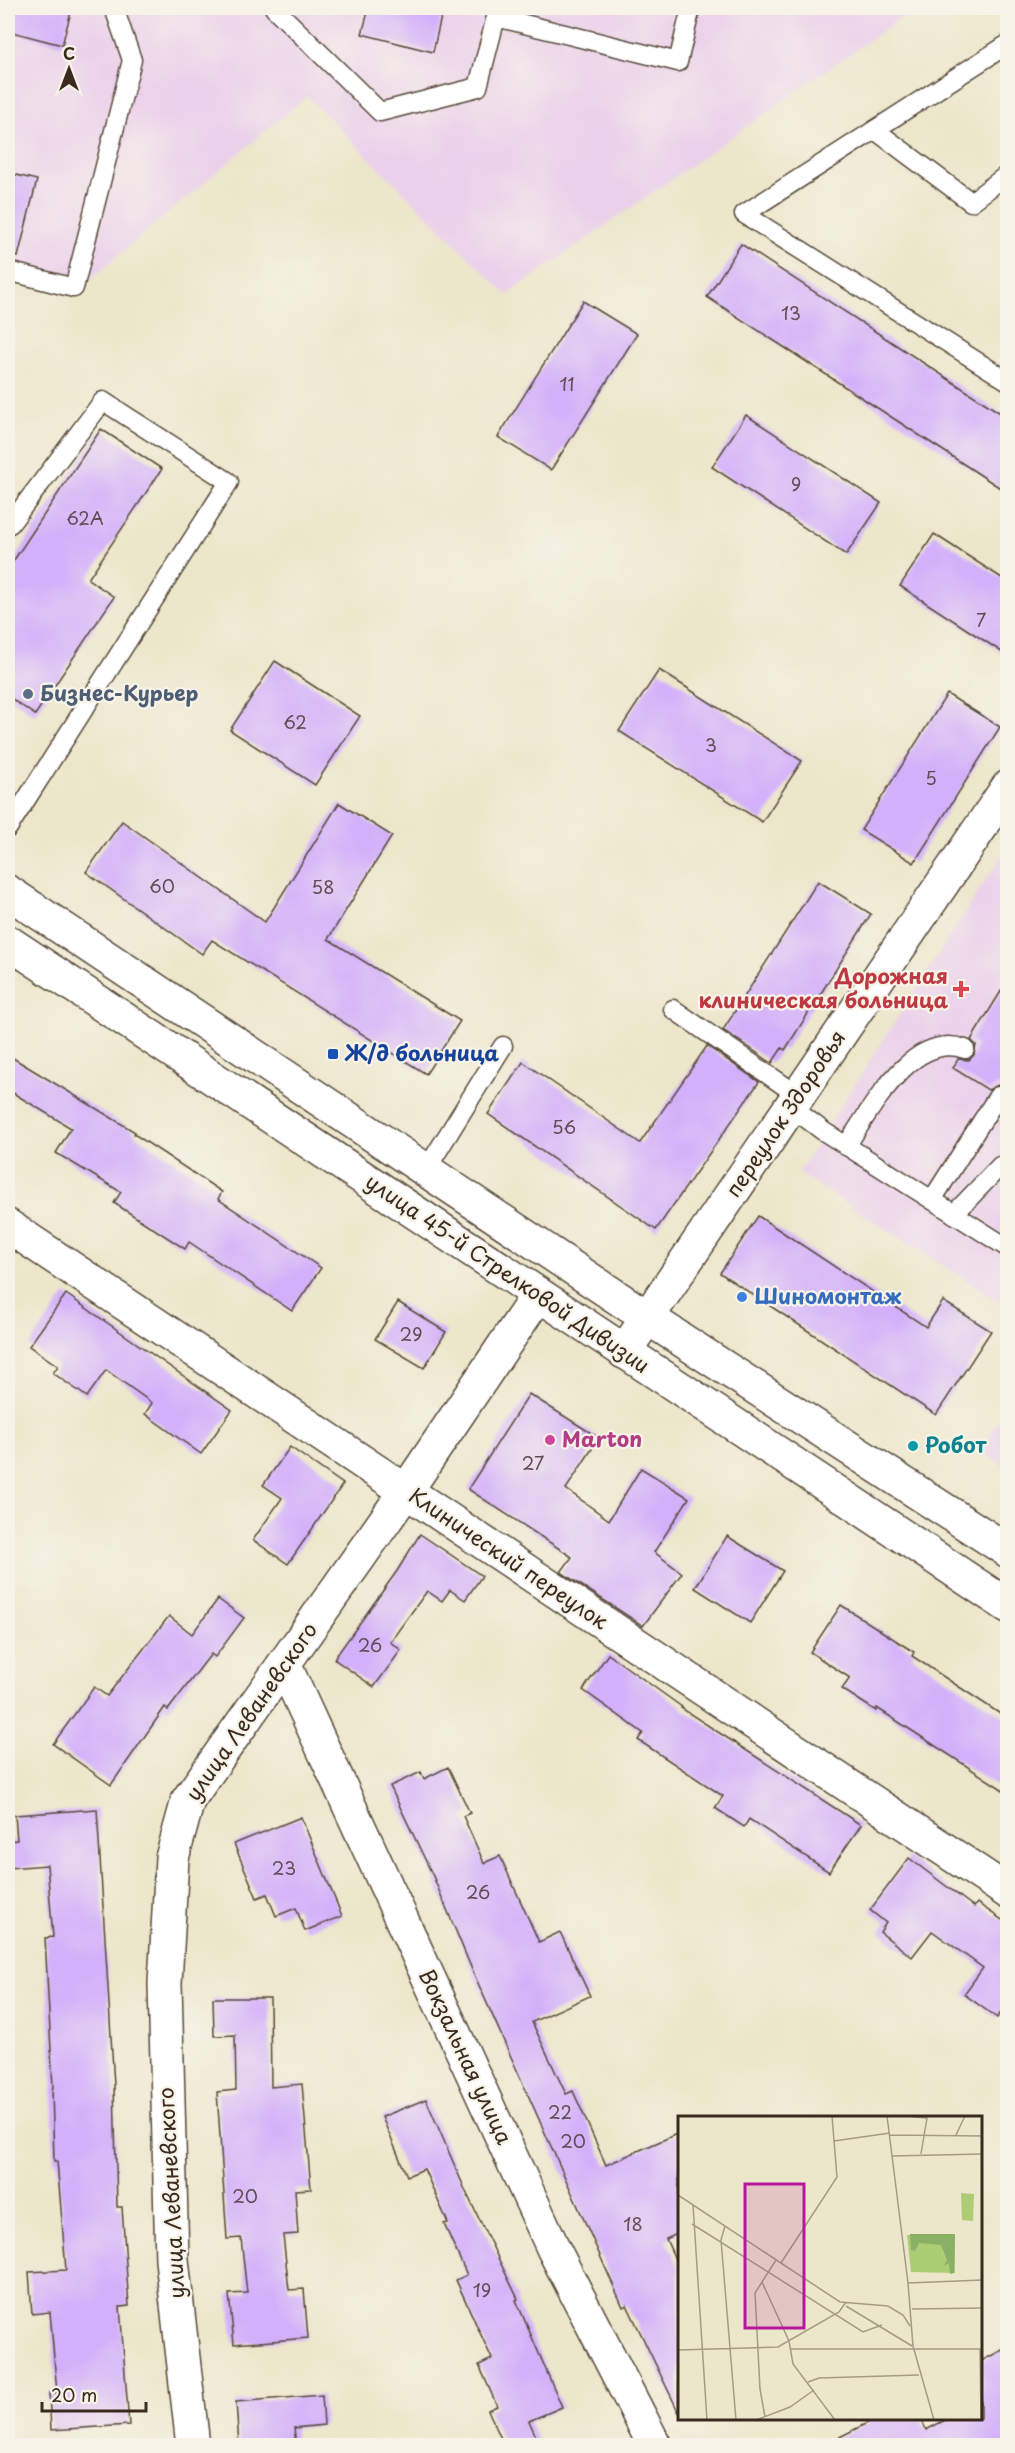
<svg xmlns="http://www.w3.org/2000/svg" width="1015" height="2453" font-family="'Playpen Sans',sans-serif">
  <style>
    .built { fill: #ebd1eb }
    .building { fill: #d3b0fa }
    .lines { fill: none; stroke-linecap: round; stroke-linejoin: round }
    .service-casing { stroke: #564638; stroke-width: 21 }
    .minor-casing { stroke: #564638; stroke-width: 36 }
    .primary-casing { stroke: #564638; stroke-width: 36 }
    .service { stroke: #fff; stroke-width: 18 }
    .minor { stroke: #fff; stroke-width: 33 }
    .primary { stroke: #fff; stroke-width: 33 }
    .service-dot { fill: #5c6f8a; stroke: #f7f3e8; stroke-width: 2 }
    .health-dot { fill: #e0444e; stroke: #f7f3e8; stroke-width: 2 }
    .transit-dot { fill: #1a4fb4; stroke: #f7f3e8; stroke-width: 2 }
    .shop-dot { fill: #3f7fe0; stroke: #f7f3e8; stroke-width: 2 }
    .hotel-dot { fill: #d1479c; stroke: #f7f3e8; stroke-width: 2 }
    .culture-dot { fill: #0f9aa8; stroke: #f7f3e8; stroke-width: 2 }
    .labels { text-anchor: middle; stroke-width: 4.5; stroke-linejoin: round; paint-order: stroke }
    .number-label { font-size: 18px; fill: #614c55 }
    .service-label { font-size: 21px; font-weight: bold; fill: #4e5e75; stroke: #f7f3e8; text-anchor: start }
    .health-label { font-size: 21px; font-weight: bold; fill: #be3a42; stroke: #f7f3e8; text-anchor: end }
    .transit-label { font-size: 21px; font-weight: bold; fill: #164399; stroke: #f7f3e8; text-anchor: start }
    .street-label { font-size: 21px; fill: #3b2a1e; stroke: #f7f3e8 }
    .shop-label { font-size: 21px; font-weight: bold; fill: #366cbe; stroke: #f7f3e8; text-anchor: start }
    .hotel-label { font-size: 21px; font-weight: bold; fill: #b23c85; stroke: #f7f3e8; text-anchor: start }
    .culture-label { font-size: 21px; font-weight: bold; fill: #0d838f; stroke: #f7f3e8; text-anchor: start }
    .inset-road { fill: none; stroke: #a59b85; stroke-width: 1.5 }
    .view { fill: #b5179e; fill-opacity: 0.15; stroke: #b5179e; stroke-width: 3 }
    .inset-edge { fill: none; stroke: #3b2a1e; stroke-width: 3 }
  </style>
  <rect width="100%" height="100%" fill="#f7f3e8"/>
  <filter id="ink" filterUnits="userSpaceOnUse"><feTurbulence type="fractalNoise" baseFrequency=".0167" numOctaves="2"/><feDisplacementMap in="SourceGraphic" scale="12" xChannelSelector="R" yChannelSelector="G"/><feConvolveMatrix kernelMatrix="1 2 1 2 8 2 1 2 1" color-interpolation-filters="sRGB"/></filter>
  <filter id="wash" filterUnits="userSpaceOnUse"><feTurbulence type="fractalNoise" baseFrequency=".008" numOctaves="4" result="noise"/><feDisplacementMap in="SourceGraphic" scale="24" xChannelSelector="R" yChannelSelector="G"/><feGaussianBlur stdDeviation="1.35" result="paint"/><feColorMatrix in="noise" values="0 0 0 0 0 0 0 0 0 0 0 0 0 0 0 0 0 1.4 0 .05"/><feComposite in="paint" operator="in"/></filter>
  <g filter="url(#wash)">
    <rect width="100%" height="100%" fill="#ece6ca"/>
    <!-- built -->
    <g class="built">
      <polygon points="8,8 915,8 507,295 307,96 76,291 8,276"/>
      <polygon points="1007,847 1007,1306 798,1173"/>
      <polygon points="1007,1406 1007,1468 980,1451"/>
    </g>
    <g id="blocks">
      <!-- building -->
      <g class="building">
        <polygon points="8,8 72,8 62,45 8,31"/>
        <polygon points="369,8 443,8 433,52 362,34"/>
        <polygon points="8,173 37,180 18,257 8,255"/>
        <polygon points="741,244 1008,418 1008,493 707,297"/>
        <polygon points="583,301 637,334 551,470 498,437"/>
        <polygon points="746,415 881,503 846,555 712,467"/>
        <polygon points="101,429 162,469 88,579 114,597 35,715 8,696 8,569"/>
        <polygon points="934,534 1008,582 1008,656 900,586"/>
        <polygon points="275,661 360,716 315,785 230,730"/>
        <polygon points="659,670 802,761 762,822 619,731"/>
        <polygon points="947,694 1000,727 914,863 861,830"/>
        <polygon points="339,803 392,836 328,939 460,1021 426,1074 212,940 202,954 86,872 122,821 265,922"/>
        <polygon points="818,881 871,914 785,1050 782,1048 772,1063 723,1030"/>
        <polygon points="1008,980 1008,1090 998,1085 988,1090 953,1068 958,1059 969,1060 974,1055 976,1045 971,1040"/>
        <polygon points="707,1046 759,1082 656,1230 488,1114 523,1062 640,1143"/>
        <polygon points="8,1055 135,1132 134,1134 222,1192 218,1199 321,1268 292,1311 189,1242 185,1249 114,1203 121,1192 56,1153 71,1128 8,1090"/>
        <polygon points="758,1216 926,1327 943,1301 991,1331 936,1415 720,1273"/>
        <polygon points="66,1294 232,1410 201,1454 145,1414 152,1403 106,1370 87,1397 53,1373 58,1366 29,1346"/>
        <polygon points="398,1302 446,1332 424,1368 375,1339"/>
        <polygon points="529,1394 599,1438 566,1489 609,1520 641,1468 689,1498 654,1552 682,1573 643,1626 561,1572 572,1557 468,1489"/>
        <polygon points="290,1447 343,1484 288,1564 253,1540 282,1498 263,1485"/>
        <polygon points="420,1534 482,1576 465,1600 450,1590 442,1601 427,1591 390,1642 401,1650 374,1687 334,1659 397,1571"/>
        <polygon points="727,1536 783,1571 750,1623 695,1588"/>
        <polygon points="218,1599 244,1618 215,1657 211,1654 168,1710 165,1707 111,1785 53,1744 94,1687 107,1696 169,1616 192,1634"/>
        <polygon points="841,1605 914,1652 912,1656 1008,1719 1008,1793 877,1708 876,1711 842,1689 850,1678 810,1652"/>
        <polygon points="608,1654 682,1707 681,1708 861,1825 829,1872 749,1819 744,1827 715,1808 723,1796 638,1740 643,1733 583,1690"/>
        <polygon points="448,1767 470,1813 463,1816 484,1863 500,1856 539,1942 560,1932 590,1996 532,2022 566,2094 573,2091 606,2165 679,2133 679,2233 666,2239 679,2268 679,2413 627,2305 623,2307 473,1972 433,1876 390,1786 421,1772 424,1779"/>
        <polygon points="97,1809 114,2085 117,2207 122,2207 129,2306 120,2307 129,2425 51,2430 49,2393 57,2393 50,2312 32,2314 29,2272 66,2270 57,2161 54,2161 52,2089 53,2088 45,1938 53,1937 47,1865 8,1868 8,1841 17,1840 15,1815"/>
        <polygon points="301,1817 342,1916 305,1931 296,1908 276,1916 267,1894 257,1898 234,1844"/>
        <polygon points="909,1858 974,1907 977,1903 1008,1924 1008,2002 997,2018 964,1994 983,1968 932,1931 912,1957 880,1932 886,1923 870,1910"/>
        <polygon points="213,1998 270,1998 271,2087 302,2084 311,2189 295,2190 298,2234 283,2235 289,2290 304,2289 308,2338 234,2344 229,2294 247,2293 241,2238 227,2239 217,2092 236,2090 235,2035 214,2036"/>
        <polygon points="426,2099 466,2192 518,2299 516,2300 562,2407 529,2421 540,2445 504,2445 488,2410 497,2406 479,2365 492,2359 456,2280 467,2275 444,2224 448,2223 424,2169 407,2176 382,2117"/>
        <polygon points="1008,2347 1008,2445 824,2445 877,2418 921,2418 926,2430 949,2418 981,2418 981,2361"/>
        <polygon points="322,2395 324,2425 294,2428 296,2445 239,2445 236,2402"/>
      </g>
    </g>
  </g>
  <g filter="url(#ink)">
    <use href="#blocks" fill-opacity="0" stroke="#564638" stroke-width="1.5"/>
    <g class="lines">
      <defs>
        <g id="service">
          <polyline points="274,8 380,112 478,87 496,17 678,62 691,8"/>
          <polyline points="1008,44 744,214 1008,381"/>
          <polyline points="875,130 971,202 1008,174"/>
          <polyline points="8,271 74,288 132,60 114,8"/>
          <polyline points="8,522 10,524 103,401 229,482 8,828"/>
          <polyline points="673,1009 799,1096"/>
          <polyline points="791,1107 823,1131 1008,1248"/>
          <path d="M846,1146C871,1110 912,1030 965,1049"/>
          <polyline points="426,1170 503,1046"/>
          <polyline points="932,1200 998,1096"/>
          <polyline points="954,1214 1000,1166 1008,1163"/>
        </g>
        <g id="minor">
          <polyline points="8,1226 1008,1892"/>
          <polyline points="624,1352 1008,787"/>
          <polyline points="284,1664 554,2250 655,2446"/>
          <polyline points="193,2446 172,2260 165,1983 172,1858 188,1800 406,1491 538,1295"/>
        </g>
        <g id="primary">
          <polyline points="8,892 648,1318 1008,1551"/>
          <polyline points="8,942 1008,1606"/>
        </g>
      </defs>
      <!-- service casing -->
      <use href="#service" class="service-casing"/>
      <!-- minor casing -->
      <use href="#minor" class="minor-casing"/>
      <!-- primary casing -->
      <use href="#primary" class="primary-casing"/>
      <!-- service -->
      <use href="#service" class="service"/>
      <!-- minor -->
      <use href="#minor" class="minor"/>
      <!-- primary -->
      <use href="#primary" class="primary"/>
    </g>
  </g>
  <!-- markers -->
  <circle class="service-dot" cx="28" cy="694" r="6"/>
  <path class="health-dot" d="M958 980h6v6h6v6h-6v6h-6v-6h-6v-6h6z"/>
  <rect class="transit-dot" x="327" y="1048" width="12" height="12" rx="3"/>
  <circle class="shop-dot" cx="742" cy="1297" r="6"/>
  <circle class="hotel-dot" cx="550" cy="1440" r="6"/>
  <circle class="culture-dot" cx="913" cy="1446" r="6"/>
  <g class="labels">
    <!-- number labels -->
    <g class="number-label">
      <text x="791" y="320">13</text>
      <text x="567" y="391">11</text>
      <text x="796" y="491">9</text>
      <text x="85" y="525">62А</text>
      <text x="981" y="627">7</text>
      <text x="295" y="729">62</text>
      <text x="711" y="752">3</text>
      <text x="931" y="785">5</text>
      <text x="162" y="893">60</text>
      <text x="323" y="894">58</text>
      <text x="564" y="1134">56</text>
      <text x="411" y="1341">29</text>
      <text x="533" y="1470">27</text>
      <text x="370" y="1652">26</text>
      <text x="284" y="1875">23</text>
      <text x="478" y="1899">26</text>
      <text x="560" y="2119">22</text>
      <text x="573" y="2148">20</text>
      <text x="245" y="2203">20</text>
      <text x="633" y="2231">18</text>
      <text x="482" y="2297">19</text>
    </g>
    <!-- service labels -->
    <g class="service-label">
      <text x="40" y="701">Бизнес-Курьер</text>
    </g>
    <!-- health labels -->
    <g class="health-label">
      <text x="948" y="984">Дорожная<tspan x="948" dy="24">клиническая больница</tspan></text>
    </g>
    <!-- transit labels -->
    <g class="transit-label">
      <text x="345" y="1061">Ж/д больница</text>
    </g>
    <!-- street labels -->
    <g class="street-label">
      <text transform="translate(786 1114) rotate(-56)" y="7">переулок Здоровья</text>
      <text transform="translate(507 1274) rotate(34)" y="7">улица 45-й Стрелковой Дивизии</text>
      <text transform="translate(508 1559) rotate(34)" y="7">Клинический переулок</text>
      <text transform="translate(252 1712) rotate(-55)" y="7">улица Леваневского</text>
      <text transform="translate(465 2057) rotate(65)" y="7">Вокзальная улица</text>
      <text transform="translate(172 2193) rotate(-93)" y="7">улица Леваневского</text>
    </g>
    <!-- shop labels -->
    <g class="shop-label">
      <text x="754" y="1304">Шиномонтаж</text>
    </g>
    <!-- hotel labels -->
    <g class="hotel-label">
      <text x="562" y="1447">Marton</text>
    </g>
    <!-- culture labels -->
    <g class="culture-label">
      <text x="925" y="1453">Робот</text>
    </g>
  </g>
  <!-- overview -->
  <g transform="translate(678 2116)">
    <rect width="304" height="304" fill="#ece6ca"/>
    <path d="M283,77L296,78L295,105L284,104ZM277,118V157L233,156L229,119Z" fill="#adcd75"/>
    <path d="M277,118L276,157L272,158L271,147L266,150L269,144L263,129L241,127L237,135L233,134L232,118Z" fill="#8ab066"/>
    <path class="inset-road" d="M209,0L230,167M228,0L249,2L243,38M212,19L305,20M278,19L287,0M156,25L212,17M214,40L305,38M0,79L162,186L210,190L225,199L232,210M15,89L29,304M14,108L185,216L204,209M47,110L43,124L58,304M103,147L159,61L154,0M84,166L111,225L115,248L157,304M168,190L234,230M234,193L305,192M112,233H305M302,233L303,304M0,234L100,231L161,196L168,186M130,266L141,262L241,259M87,301L82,273L77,177L98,144M78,304L112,291L136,274M256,304L235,230L230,167L305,164"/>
    <path class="view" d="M67,68H126V212H67Z"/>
    <rect width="304" height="304" class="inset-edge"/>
  </g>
  <!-- margin -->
  <rect width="1015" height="2453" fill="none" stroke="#f7f3e8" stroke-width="30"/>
  <!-- north arrow -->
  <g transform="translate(69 69)" stroke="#f7f3e8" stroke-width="4.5" paint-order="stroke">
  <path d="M0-4.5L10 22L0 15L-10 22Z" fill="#3b2a1e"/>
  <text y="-9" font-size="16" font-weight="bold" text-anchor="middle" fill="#3b2a1e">С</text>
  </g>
  <!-- scale -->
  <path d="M42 2402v9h104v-9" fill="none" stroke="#3b2a1e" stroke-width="3"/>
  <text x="51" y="2402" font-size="18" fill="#3b2a1e" stroke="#f7f3e8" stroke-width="4.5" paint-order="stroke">20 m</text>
</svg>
